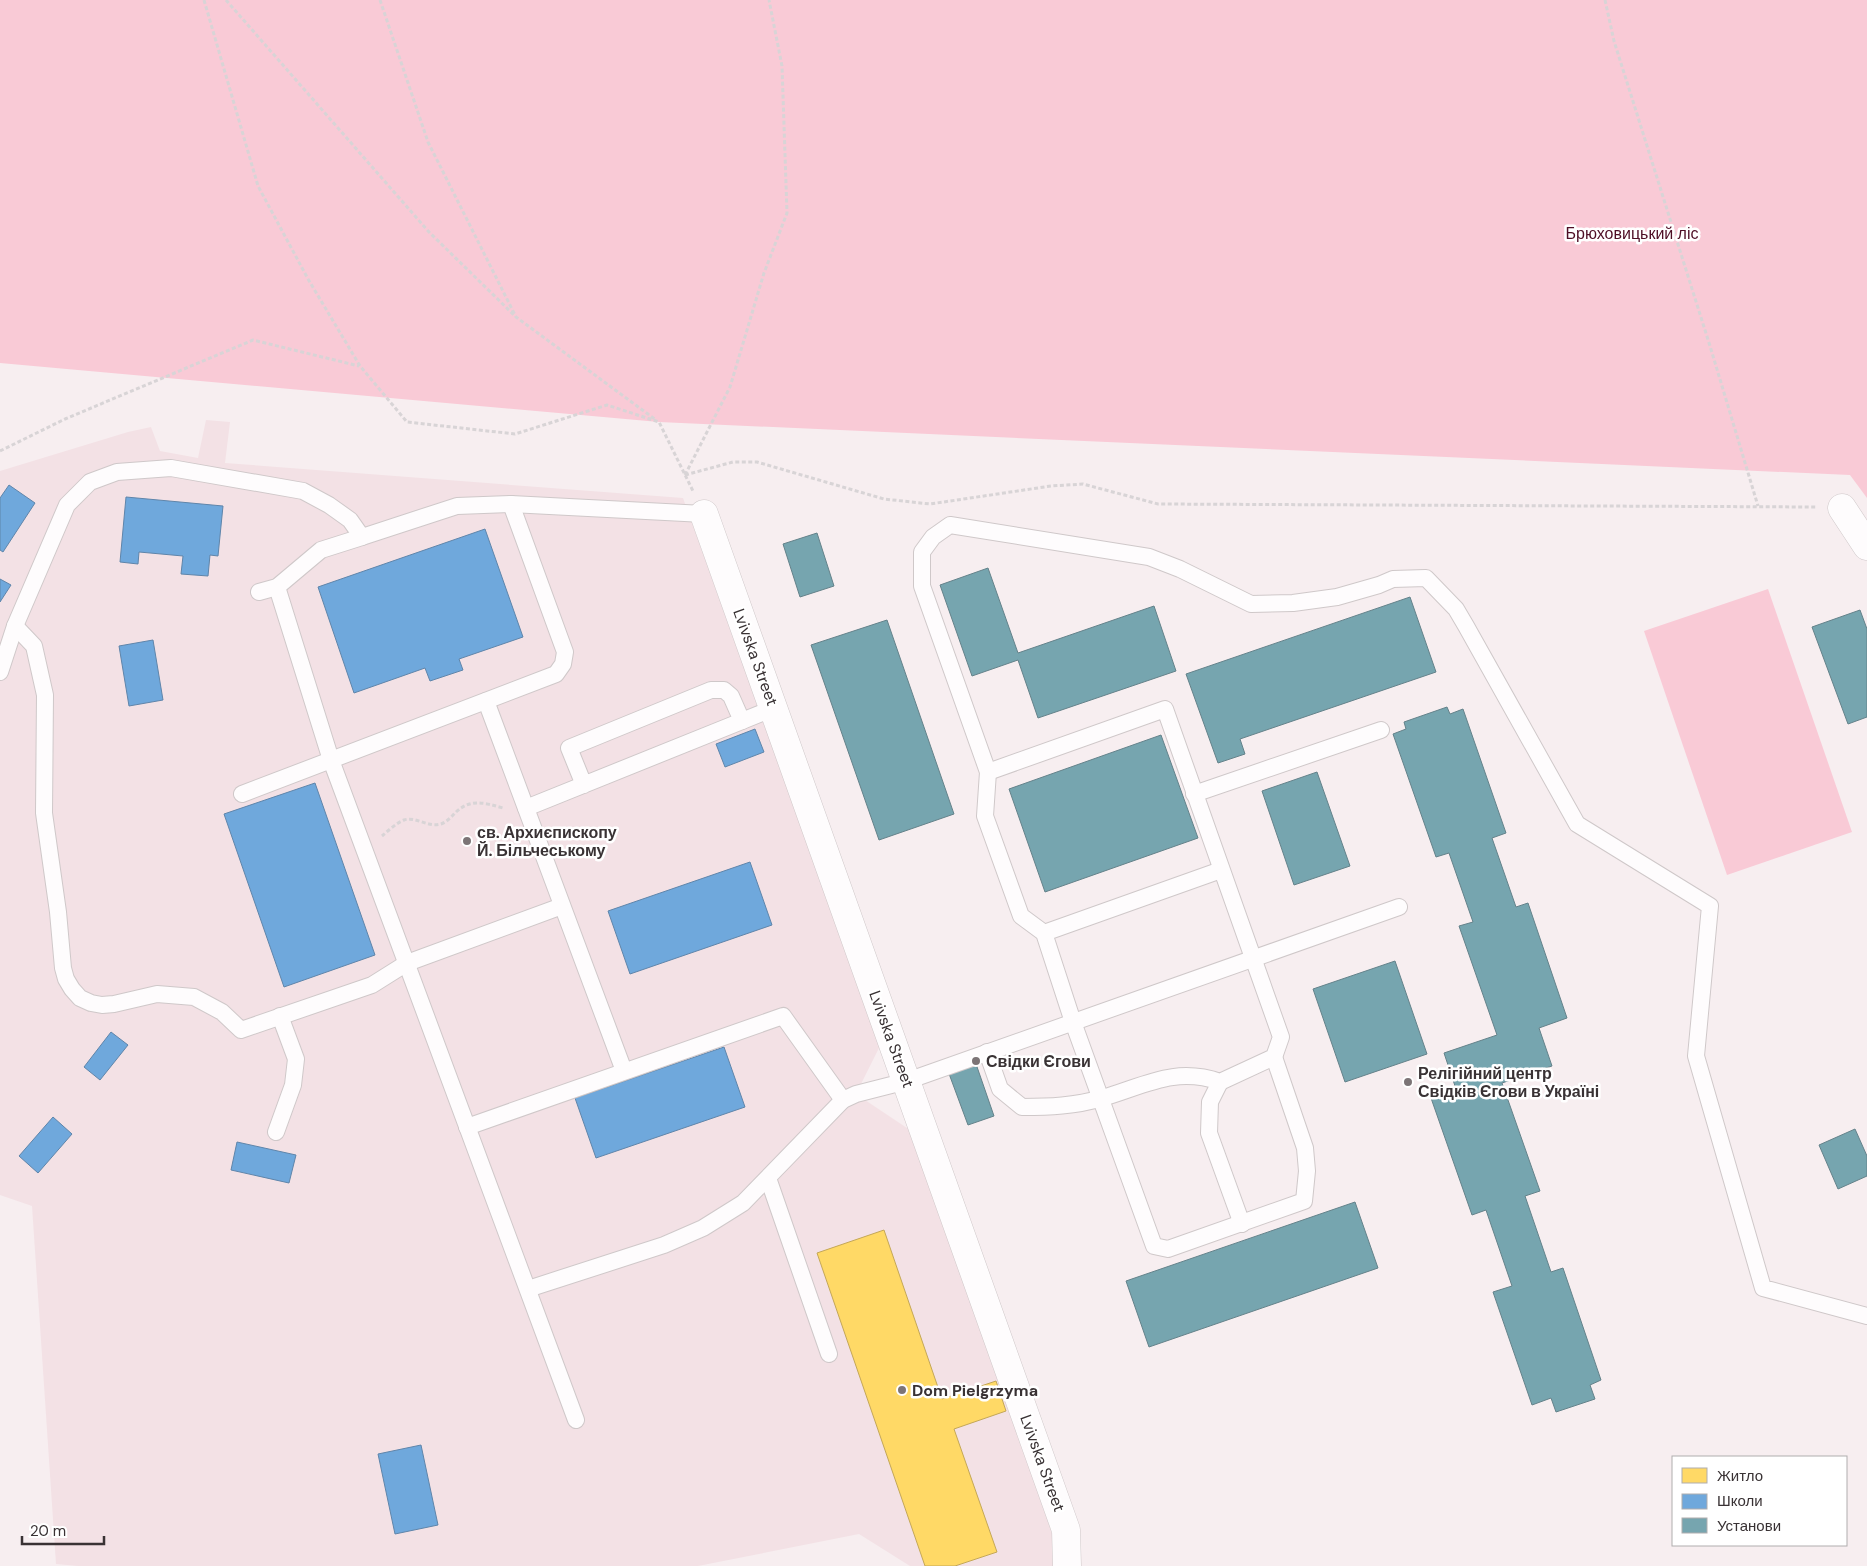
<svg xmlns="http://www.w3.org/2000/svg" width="1867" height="1566" font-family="'DM Sans',sans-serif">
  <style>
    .built { fill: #f3e1e5 }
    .green { fill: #f9cad6 }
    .homes { fill: #ffd966; stroke: #c4a757 }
    .schools { fill: #6fa8dc; stroke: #5f85aa }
    .public { fill: #76a5af; stroke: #64828a }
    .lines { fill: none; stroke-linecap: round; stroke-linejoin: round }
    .lane-casing { stroke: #cfc8c9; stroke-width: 18 }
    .street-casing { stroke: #cfc8c9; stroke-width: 29 }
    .path { stroke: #d8d4d6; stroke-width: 3; stroke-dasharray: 4 2.5; stroke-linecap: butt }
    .lane { stroke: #fefcfd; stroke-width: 16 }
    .street { stroke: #fefcfd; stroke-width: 28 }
    .poi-dot { fill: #7c7476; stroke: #fff; stroke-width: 2 }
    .labels { text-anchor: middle; stroke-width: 5; stroke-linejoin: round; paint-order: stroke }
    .park-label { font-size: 16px; fill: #4e0e25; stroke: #fff }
    .street-label { font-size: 16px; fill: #393234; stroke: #fff }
    .poi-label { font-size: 16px; font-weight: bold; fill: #393234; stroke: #fff; text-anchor: start }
  </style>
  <rect width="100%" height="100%" fill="#f7eef0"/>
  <!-- built -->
  <polygon class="built" points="206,420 230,422 225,463 683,498 880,1046 856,1094 913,1132 1053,1536 1055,1566 910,1566 859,1534 698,1566 78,1566 56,1564 32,1206 0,1195 0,471 128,432 151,427 160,451 198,458"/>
  <!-- green -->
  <g class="green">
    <polygon points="0,0 1867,0 1867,498 1850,475 659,422 0,363"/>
    <polygon points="1768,589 1852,832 1727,875 1644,631"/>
  </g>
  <!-- homes -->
  <polygon class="homes" points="884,1230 942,1399 996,1381 1006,1411 954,1429 997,1552 955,1566 925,1566 817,1253"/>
  <!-- schools -->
  <g class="schools">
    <polygon points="9,485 35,503 3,552 0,550 0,498"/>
    <polygon points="126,497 223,506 218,556 210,555 208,576 181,574 183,556 139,552 138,564 120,562"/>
    <polygon points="485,529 523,637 459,659 463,670 430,681 425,668 354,693 318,587"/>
    <polygon points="0,579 11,585 0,602"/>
    <polygon points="153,640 163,700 129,706 119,646"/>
    <polygon points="755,729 764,752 725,767 716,744"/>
    <polygon points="315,783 375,955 284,987 224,814"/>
    <polygon points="750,862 772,925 630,974 608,911"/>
    <polygon points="111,1032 128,1045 100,1080 84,1067"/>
    <polygon points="724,1047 745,1107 596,1158 575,1098"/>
    <polygon points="53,1117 72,1134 38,1173 19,1156"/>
    <polygon points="237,1142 296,1155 289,1183 231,1170"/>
    <polygon points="421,1445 438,1525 395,1534 378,1454"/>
  </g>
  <!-- public -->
  <g class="public">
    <polygon points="817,533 834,586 800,597 783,544"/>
    <polygon points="988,568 1018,653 1154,606 1176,671 1038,718 1018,660 972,676 940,585"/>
    <polygon points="1410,597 1436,672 1240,739 1245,754 1218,763 1186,674"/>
    <polygon points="1860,610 1867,629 1867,717 1848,724 1812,627"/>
    <polygon points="887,620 954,814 879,840 811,645"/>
    <polygon points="1447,707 1450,714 1463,709 1506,833 1492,838 1516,907 1528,903 1567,1018 1539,1028 1552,1066 1502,1083 1540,1191 1525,1196 1551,1272 1563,1268 1601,1380 1590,1385 1595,1399 1556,1412 1551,1398 1532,1405 1493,1292 1512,1286 1486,1210 1472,1215 1431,1098 1456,1089 1444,1053 1497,1035 1459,926 1473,922 1449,853 1436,857 1393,734 1406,729 1404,722"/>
    <polygon points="1161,735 1198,838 1045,892 1009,789"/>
    <polygon points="1317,772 1350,866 1294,885 1262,791"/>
    <polygon points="1395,961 1427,1054 1345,1082 1313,989"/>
    <polygon points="975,1061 994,1116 968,1125 948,1071"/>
    <polygon points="1855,1129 1867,1156 1867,1176 1838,1189 1819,1145"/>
    <polygon points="1355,1202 1378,1268 1149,1347 1126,1281"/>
  </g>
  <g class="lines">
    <defs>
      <g id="lane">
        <polyline points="277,587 331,760 576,1420"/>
        <polyline points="259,592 277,587 321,550 362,537"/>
        <polyline points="15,626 34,646 45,695 44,813 58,912 63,968 66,979 72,989 80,998 91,1003 102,1005 114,1004 157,994 194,997 222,1012 241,1030 372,985 407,963 562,906"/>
        <polyline points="0,672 15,626 67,505 90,482 117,472 171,468 303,491 329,505 350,520 362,537 457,506 511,504 704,514"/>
        <polyline points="486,701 624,1071"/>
        <polyline points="742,721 774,708"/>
        <polyline points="242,794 556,674 563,664 565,652 511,504"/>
        <polyline points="1194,794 1381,730"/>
        <polyline points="526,808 742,721 731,696 724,690 711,690 569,748 584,785"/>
        <polyline points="1044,933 1221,870"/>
        <path d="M987,1052L1000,1089L1022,1107C1049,1107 1075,1106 1102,1098C1144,1086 1175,1066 1220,1082L1274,1057L1281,1037L1165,709L988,772"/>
        <polyline points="1274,1057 1305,1148 1307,1171 1304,1201 1168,1249 1154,1246 1073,1022 1044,933 1021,916 985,816 988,772 922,586 922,552 933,537 950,525 1149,557 1180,569 1251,604 1293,603 1337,597 1379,585 1393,579 1426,578 1456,609 1466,626 1577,824 1710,906 1696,1056 1763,1288 1867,1316"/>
        <polyline points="1220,1082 1210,1102 1209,1133 1242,1224"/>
        <polyline points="467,1127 783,1016 843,1100"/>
        <polyline points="276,1132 293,1085 296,1059 280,1016"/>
        <polyline points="768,1178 829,1354"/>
        <polyline points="528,1289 664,1245 703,1228 743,1203 843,1100 856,1094 907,1081 1399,907"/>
      </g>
      <g id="street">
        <polyline points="1842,508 1867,546"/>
        <polyline points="704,514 1066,1530 1067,1566"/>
      </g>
    </defs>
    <!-- lane casing -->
    <use href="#lane" class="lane-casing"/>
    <!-- street casing -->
    <use href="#street" class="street-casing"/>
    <!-- path -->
    <g class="path">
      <polyline points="204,0 258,186 308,279 360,366 407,422 515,434 607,405 659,422 693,491"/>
      <polyline points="226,0 429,232 514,315"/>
      <polyline points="380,0 428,142 516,317 656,420"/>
      <polyline points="1605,0 1614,41 1710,346 1758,506"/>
      <polyline points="0,451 65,419 253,340 359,366"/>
      <polyline points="685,475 733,462 757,462 884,499 930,504 1051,486 1083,484 1158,504 1816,507"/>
      <polyline points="685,475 730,387 764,273 787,213 782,66 769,0"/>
      <path d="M382,836C388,831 396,823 404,820C416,816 428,828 441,824C447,822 452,816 456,812C471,798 485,803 503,808"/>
    </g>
    <!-- lane -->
    <use href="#lane" class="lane"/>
    <!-- street -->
    <use href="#street" class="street"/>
  </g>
  <!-- markers -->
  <g class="poi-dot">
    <circle cx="467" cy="841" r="5"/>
    <circle cx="976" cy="1061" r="5"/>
    <circle cx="1408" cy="1082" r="5"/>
    <circle cx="902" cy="1390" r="5"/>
  </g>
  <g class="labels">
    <!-- park labels -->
    <g class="park-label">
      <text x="1632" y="239">Брюховицький ліс</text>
    </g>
    <!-- street labels -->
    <g class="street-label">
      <text transform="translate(756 657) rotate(70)" y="6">Lvivska Street</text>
      <text transform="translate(892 1039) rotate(70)" y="6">Lvivska Street</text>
      <text transform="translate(1043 1463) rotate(70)" y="6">Lvivska Street</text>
    </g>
    <!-- poi labels -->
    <g class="poi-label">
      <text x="477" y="838">св. Архиєпископу<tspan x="477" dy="18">Й. Більчеському</tspan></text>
      <text x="986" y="1067">Свідки Єгови</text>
      <text x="1418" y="1079">Релігійний центр<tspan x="1418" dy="18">Свідків Єгови в Україні</tspan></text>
      <text x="912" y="1396">Dom Pielgrzyma</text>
    </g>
  </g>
  <!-- legend -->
  <rect x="1672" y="1456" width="175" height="90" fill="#ffffff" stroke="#b0adae"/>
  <rect x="1682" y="1468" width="25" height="15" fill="#ffd966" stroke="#b0adae"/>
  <text x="1717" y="1481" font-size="15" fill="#393234">Житло</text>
  <rect x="1682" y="1494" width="25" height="15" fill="#6fa8dc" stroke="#b0adae"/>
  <text x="1717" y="1506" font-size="15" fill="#393234">Школи</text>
  <rect x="1682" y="1518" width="25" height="15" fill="#76a5af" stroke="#b0adae"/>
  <text x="1717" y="1531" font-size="15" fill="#393234">Установи</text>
  <!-- scale -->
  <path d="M22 1536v8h82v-8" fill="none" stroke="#393234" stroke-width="2.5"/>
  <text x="30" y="1536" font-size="15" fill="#393234" stroke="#ffffff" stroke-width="4" paint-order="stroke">20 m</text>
</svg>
